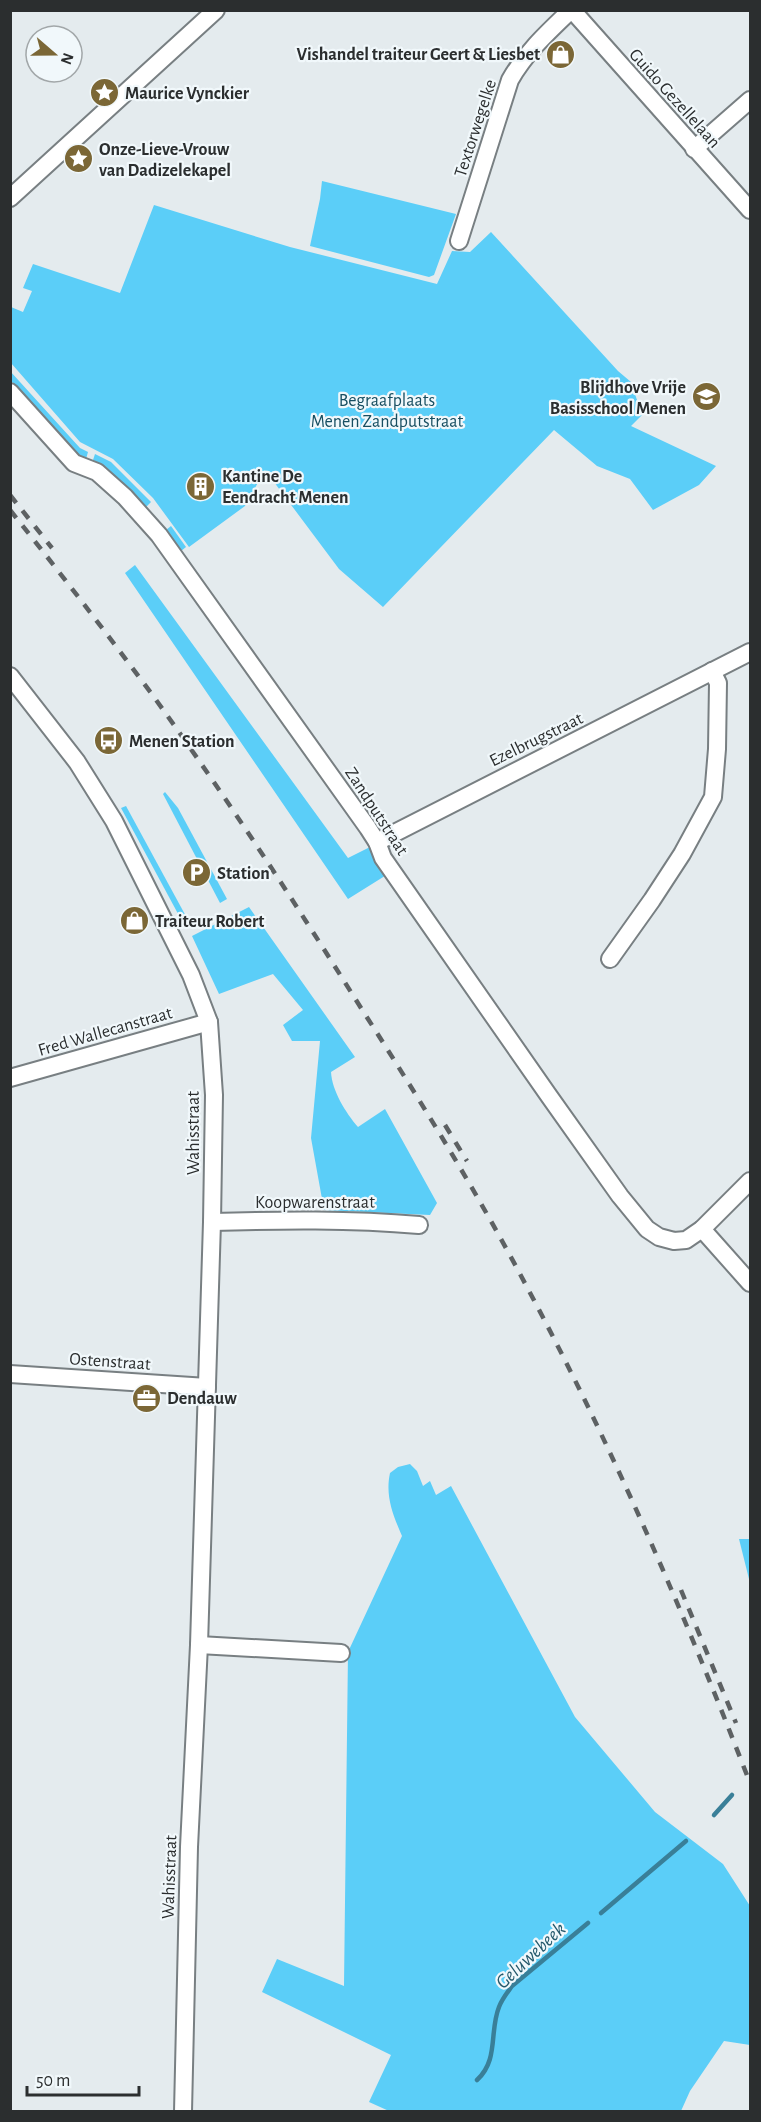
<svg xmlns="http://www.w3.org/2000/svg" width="761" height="2122" font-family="'Alegreya Sans',sans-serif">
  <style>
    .green { fill: #5bcef8 }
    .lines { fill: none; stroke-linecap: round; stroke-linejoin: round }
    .stream { stroke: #397f98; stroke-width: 4.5 }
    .minor-casing { stroke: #787f82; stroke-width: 20 }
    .minor { stroke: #fff; stroke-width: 16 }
    .rail { stroke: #5d6163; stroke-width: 4.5; stroke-dasharray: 10 10; stroke-linecap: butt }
    .labels { text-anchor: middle; stroke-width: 4.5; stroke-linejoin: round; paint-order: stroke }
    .poi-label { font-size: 18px; font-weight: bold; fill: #2b2e2f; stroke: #f1f8fb; text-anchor: start }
    .street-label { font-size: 18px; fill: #2b2e2f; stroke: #f1f8fb }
    .park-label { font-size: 18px; fill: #174e61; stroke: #f1f8fb }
    .water-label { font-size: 20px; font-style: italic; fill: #24596c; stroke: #f1f8fb }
  </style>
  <rect width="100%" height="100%" fill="#e4ebee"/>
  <!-- green -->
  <g class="green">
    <polygon points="322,181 456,214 434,275 429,277 310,246 320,199"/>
    <polygon points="154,205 290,247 437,284 452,251 470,252 491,232 618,371 631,382 642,415 631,426 716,466 699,485 653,510 630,479 597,466 554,430 383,607 339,569 265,470 245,506 189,547 153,498 113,459 80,442 11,363 11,307 23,312 32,291 23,288 33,264 120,293"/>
    <polygon points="10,371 80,448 88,452 86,459 72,450 11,381"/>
    <polygon points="95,454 111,462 151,502 146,507 106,467 93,460"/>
    <polygon points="171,526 186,547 181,551 166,530"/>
    <polygon points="135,565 348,858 370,847 388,874 348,899 125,573"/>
    <polygon points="165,792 178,808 227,899 220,903 163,794"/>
    <polygon points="126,806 188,920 183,923 121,808"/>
    <path d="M249,907L355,1057L331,1072C332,1091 346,1113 358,1127L385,1109L437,1203L430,1215L324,1210L311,1138L320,1041H292L283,1025L303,1010L273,974L219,994L192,936Z"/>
    <path d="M410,1464L417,1471L423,1486L430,1481L436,1495L451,1486L575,1717L655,1812L723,1864L750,1906V2045L724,2041L690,2091L681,2111H389L369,2102L391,2055L262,1992L277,1959L344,1986L348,1652L402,1536C393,1515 385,1496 390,1473L398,1467Z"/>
    <polygon points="739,1539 750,1539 750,1583"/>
  </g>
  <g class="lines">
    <!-- stream -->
    <g class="stream">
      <polyline points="714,1815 732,1795"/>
      <polyline points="601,1913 686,1841"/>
      <path d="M477,2080C499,2060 489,2032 499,2007C502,1999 507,1993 512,1986L588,1923"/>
    </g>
    <defs>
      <g id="minor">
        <polyline points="572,10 750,210"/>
        <polyline points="694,149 750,100"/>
        <polyline points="10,198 216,10"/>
        <path d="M459,241L510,80C526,52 548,32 571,10"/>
        <polyline points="10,392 74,463 97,472 125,497 159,535 368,828 377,842 383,858 549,1096 620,1196 647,1229 659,1237 674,1241 686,1240 702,1229 750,1181"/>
        <polyline points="10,676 77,762 114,821 191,975 209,1022 214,1095 212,1222 199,1645 189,1847 183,2112"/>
        <polyline points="377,842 750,652"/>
        <polyline points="610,959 652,900 682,854 713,797 717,749 718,683 712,671"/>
        <polyline points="10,1078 209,1022"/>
        <path d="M212,1222C282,1220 349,1219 419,1225"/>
        <polyline points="702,1229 750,1283"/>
        <polyline points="10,1374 207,1387"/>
        <polyline points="199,1645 341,1653"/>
      </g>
    </defs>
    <!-- minor casing -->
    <use href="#minor" class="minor-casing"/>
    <!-- minor -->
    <use href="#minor" class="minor"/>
    <!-- rail -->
    <g class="rail">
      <polyline points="10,495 52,548"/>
      <path d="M10,510C58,570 105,631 151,693C225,795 294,901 361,1008C420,1100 477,1192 528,1289C613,1448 685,1615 750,1783"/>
      <polyline points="445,1125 467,1161"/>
      <polyline points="681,1590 736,1723"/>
    </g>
  </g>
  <!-- icons -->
  <defs>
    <symbol id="shop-disc" viewBox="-11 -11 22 22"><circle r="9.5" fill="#7b6736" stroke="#f1f8fb"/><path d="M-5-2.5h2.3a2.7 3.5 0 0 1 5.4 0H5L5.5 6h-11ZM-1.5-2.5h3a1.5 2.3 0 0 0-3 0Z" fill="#fff"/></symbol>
    <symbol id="sight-disc" viewBox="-11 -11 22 22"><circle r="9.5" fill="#7b6736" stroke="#f1f8fb"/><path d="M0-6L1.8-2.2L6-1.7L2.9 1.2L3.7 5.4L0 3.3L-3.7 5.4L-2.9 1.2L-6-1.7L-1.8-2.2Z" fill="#fff"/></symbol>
    <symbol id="school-disc" viewBox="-11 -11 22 22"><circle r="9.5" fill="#7b6736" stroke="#f1f8fb"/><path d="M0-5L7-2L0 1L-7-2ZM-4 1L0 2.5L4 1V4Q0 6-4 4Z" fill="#fff"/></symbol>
    <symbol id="building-disc" viewBox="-11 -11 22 22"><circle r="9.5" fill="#7b6736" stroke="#f1f8fb"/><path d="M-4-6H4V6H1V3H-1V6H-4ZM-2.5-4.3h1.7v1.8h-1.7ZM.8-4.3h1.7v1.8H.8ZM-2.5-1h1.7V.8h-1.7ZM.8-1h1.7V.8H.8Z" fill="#fff"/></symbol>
    <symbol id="bus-disc" viewBox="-11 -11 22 22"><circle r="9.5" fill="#7b6736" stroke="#f1f8fb"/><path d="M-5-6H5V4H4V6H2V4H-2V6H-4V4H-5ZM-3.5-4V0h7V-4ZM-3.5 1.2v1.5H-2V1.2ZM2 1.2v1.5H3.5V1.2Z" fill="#fff"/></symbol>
    <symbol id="parking-disc" viewBox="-11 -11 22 22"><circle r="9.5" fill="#7b6736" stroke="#f1f8fb"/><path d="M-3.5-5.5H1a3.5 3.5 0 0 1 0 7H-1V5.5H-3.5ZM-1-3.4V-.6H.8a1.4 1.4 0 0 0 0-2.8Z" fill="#fff"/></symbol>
    <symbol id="office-disc" viewBox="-11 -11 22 22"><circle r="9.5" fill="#7b6736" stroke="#f1f8fb"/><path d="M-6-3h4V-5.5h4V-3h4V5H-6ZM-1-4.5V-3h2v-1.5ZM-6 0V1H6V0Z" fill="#fff"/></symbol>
  </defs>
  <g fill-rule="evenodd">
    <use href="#shop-disc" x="544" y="38" width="33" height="33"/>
    <use href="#sight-disc" x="88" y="76" width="33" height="33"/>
    <use href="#sight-disc" x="62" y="142" width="33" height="33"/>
    <use href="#school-disc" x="690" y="380" width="33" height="33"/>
    <use href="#building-disc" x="184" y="470" width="33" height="33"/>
    <use href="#bus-disc" x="92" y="724" width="33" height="33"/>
    <use href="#parking-disc" x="180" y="856" width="33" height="33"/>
    <use href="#shop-disc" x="118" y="904" width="33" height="33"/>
    <use href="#office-disc" x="130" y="1382" width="33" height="33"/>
  </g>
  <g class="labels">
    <!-- poi labels -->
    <g class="poi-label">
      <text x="540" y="60" text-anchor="end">Vishandel traiteur Geert &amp; Liesbet</text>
      <text x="125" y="99">Maurice Vynckier</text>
      <text x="99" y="155">Onze-Lieve-Vrouw<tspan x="99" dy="21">van Dadizelekapel</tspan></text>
      <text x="686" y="393" text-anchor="end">Blijdhove Vrije<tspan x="686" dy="21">Basisschool Menen</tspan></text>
      <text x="222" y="482">Kantine De<tspan x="222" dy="21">Eendracht Menen</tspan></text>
      <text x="129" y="747">Menen Station</text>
      <text x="217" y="879">Station</text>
      <text x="155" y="927">Traiteur Robert</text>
      <text x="167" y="1404">Dendauw</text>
    </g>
    <!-- street labels -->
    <g class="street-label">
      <text transform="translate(675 98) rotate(48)" y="6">Guido Gezellelaan</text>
      <text transform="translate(475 128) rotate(-72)" y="6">Textorwegelke</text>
      <text transform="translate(536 739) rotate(-26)" y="6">Ezelbrugstraat</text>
      <text transform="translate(377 811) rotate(57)" y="6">Zandputstraat</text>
      <text transform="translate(105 1031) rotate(-16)" y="6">Fred Wallecanstraat</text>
      <text transform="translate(193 1133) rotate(-90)" y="6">Wahisstraat</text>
      <text x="315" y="1208">Koopwarenstraat</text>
      <text transform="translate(110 1361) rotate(4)" y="6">Ostenstraat</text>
      <text transform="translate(169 1877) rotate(-88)" y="6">Wahisstraat</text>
    </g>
    <!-- park labels -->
    <g class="park-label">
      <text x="387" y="406">Begraafplaats<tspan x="387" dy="21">Menen Zandputstraat</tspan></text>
    </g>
    <!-- water labels -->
    <g class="water-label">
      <text transform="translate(530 1955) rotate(-43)" y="7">Geluwebeek</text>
    </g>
  </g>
  <!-- border -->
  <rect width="761" height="2122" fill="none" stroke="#2b2e2f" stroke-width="24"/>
  <!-- north arrow -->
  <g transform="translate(54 54) rotate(110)"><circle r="28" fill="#f1f8fb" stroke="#a2a7a9" stroke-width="1.5"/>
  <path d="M0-4.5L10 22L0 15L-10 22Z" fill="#7b6736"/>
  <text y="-9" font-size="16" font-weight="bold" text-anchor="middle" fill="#2b2e2f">N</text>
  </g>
  <!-- scale -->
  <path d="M27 2086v9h112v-9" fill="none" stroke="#2b2e2f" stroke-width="3"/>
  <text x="36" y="2086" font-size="18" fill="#2b2e2f" stroke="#f1f8fb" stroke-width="4.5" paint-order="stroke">50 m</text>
</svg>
